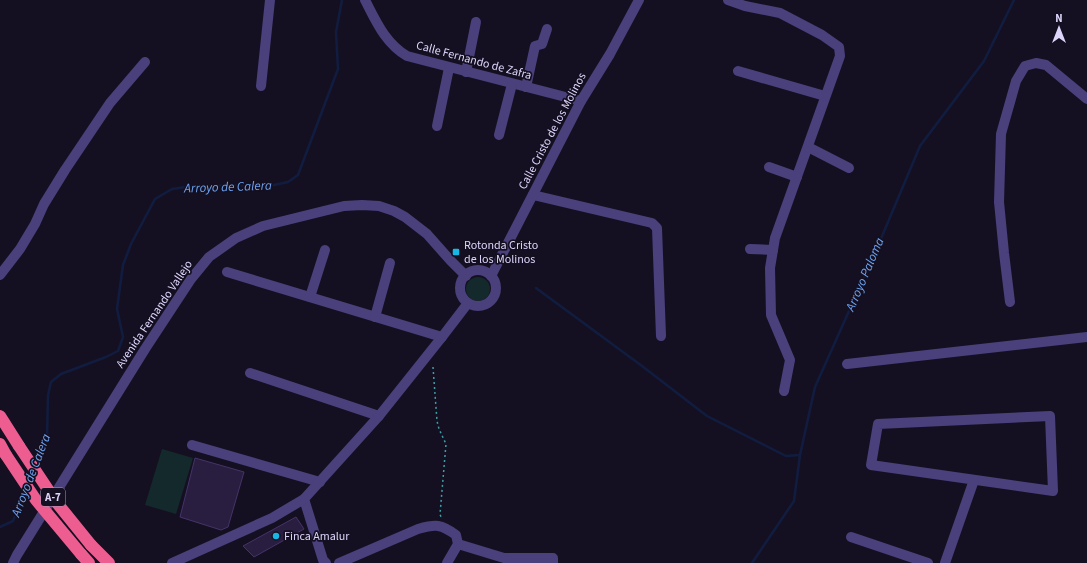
<svg xmlns="http://www.w3.org/2000/svg" width="1087" height="563" font-family="'Source Sans 3',sans-serif">
  <style>
    .green { fill: #14292b }
    .lines { fill: none; stroke-linecap: round; stroke-linejoin: round }
    .stream { stroke: #111d40; stroke-width: 2.5 }
    .building { fill: #291e40; stroke: #45336a }
    .path { stroke: #3ba1a8; stroke-width: 1.5; stroke-dasharray: 2 3; stroke-linecap: butt }
    .minor { stroke: #4a407c; stroke-width: 10 }
    .highway { stroke: #ee5d90; stroke-width: 12 }
    .highway-bridge { stroke: #ee5d90; stroke-width: 12 }
    .poi-dot { fill: #18b6e4; stroke: #151021; stroke-width: 1.5 }
    .labels { text-anchor: middle; stroke-width: 3.5; stroke-linejoin: round; paint-order: stroke }
    .shield { fill: #151021; stroke: #a29aba; stroke-width: 1 }
    .shield-label { font-size: 11px; font-weight: bold; fill: #ded5fb }
    .street-label { font-size: 12px; fill: #ded5fb; stroke: #151021 }
    .poi-label { font-size: 12px; fill: #ded5fb; stroke: #151021; text-anchor: start }
    .water-label { font-size: 13px; font-style: italic; fill: #6ea3f0; stroke: #151021 }
  </style>
  <rect width="100%" height="100%" fill="#151021"/>
  <!-- green -->
  <g class="green">
    <circle cx="478" cy="289" r="12"/>
    <polygon points="162,449 193,458 176,514 145,505"/>
  </g>
  <g class="lines">
    <!-- stream -->
    <g class="stream">
      <polyline points="536,288 642,366 707,416 786,456 800,455"/>
      <polyline points="36,464 47,437 48,395 51,382 61,374 106,357 118,351 123,337 117,309 123,265 131,244 155,199 172,189 193,186 274,185 288,182 298,175 338,69 336,32 342,0"/>
      <polyline points="0,527 13,521 25,490"/>
      <polyline points="752,563 794,501 800,455 815,387 875,253 920,146 984,61 1014,0"/>
    </g>
  </g>
  <!-- building -->
  <g class="building">
    <polygon points="195,458 244,472 228,527 221,530 180,517"/>
    <polygon points="296,517 304,529 254,557 243,546"/>
  </g>
  <g class="lines">
    <!-- path -->
    <polyline class="path" points="433,367 437,421 439,429 446,444 440,514 441,517"/>
    <!-- minor -->
    <g class="minor">
      <path d="M365,0C376,21 385,43 407,56L581,101"/>
      <polyline points="728,0 745,6 780,13 822,35 839,47 840,56 775,238 770,268 771,315 790,360 784,391"/>
      <polyline points="738,71 825,96"/>
      <polyline points="466,72 476,22"/>
      <polyline points="261,86 270,0"/>
      <polyline points="526,87 535,46 542,44 547,29"/>
      <polyline points="437,126 449,68"/>
      <polyline points="499,135 512,84"/>
      <polyline points="808,147 849,168"/>
      <polyline points="769,167 797,177"/>
      <polyline points="533,195 652,223 657,228 661,336"/>
      <polyline points="750,249 773,250"/>
      <circle cx="478" cy="288" r="18"/>
      <polyline points="227,272 442,337"/>
      <polyline points="0,275 20,249 35,224 44,204 65,170 110,103 145,62"/>
      <polyline points="491,276 581,101 610,54 639,0"/>
      <polyline points="310,297 325,250"/>
      <polyline points="1010,302 1004,253 999,202 1001,134 1016,81 1025,66 1036,63 1046,65 1087,99"/>
      <polyline points="375,317 390,263"/>
      <polyline points="847,364 1087,337"/>
      <polyline points="250,373 379,416"/>
      <polygon points="1050,416 1053,491 871,465 878,424"/>
      <polyline points="192,445 320,482"/>
      <polyline points="304,499 323,560 326,563"/>
      <polyline points="851,537 928,563"/>
      <polyline points="458,544 504,558 553,558 553,563"/>
      <polyline points="13,563 17,555 145,349 191,279 209,257 236,238 263,226 344,206 362,205 379,206 394,211 405,217 427,234 450,260 466,276"/>
      <polyline points="172,563 272,518 304,499 379,416 442,337 468,303"/>
      <path d="M339,563L418,529C436,524 441,524 456,535L458,544L447,563"/>
      <polyline points="945,563 974,480"/>
    </g>
    <!-- highway -->
    <g class="highway">
      <polyline points="0,416 19,446"/>
      <polyline points="0,444 6,455"/>
      <polyline points="91,545 109,563"/>
      <polyline points="81,554 89,563"/>
    </g>
    <!-- highway-bridge -->
    <g class="highway-bridge">
      <polyline points="19,446 57,503 91,545"/>
      <polyline points="6,455 36,500 81,554"/>
    </g>
  </g>
  <!-- markers -->
  <g class="poi-dot">
    <rect x="452" y="248" width="8" height="8" rx="2"/>
    <circle cx="276" cy="536" r="4"/>
  </g>
  <g class="labels">
    <!-- shield labels -->
    <rect class="shield" x="41" y="488" width="24" height="18" rx="3"/>
    <g class="shield-label">
      <text x="53" y="501">A-7</text>
    </g>
    <!-- street labels -->
    <g class="street-label">
      <text transform="translate(474 60) rotate(15)" y="4">Calle Fernando de Zafra</text>
      <text transform="translate(552 131) rotate(-62)" y="4">Calle Cristo de los Molinos</text>
      <text transform="translate(154 314) rotate(-56)" y="4">Avenida Fernando Vallejo</text>
    </g>
    <!-- poi labels -->
    <g class="poi-label">
      <text x="464" y="249">Rotonda Cristo<tspan x="464" dy="14">de los Molinos</tspan></text>
      <text x="284" y="540">Finca Amalur</text>
    </g>
    <!-- water labels -->
    <g class="water-label">
      <text transform="translate(228 186) rotate(-2)" y="5">Arroyo de Calera</text>
      <text transform="translate(864 274) rotate(-67)" y="5">Arroyo Paloma</text>
      <text transform="translate(30 475) rotate(-69)" y="5">Arroyo de Calera</text>
    </g>
  </g>
  <!-- north arrow -->
  <g transform="translate(1059 28)" stroke="#151021" stroke-width="3" paint-order="stroke">
  <path d="M0-3L7 15L0 10L-7 15Z" fill="#ded5fb"/>
  <text y="-6" font-size="11" font-weight="bold" text-anchor="middle" fill="#ded5fb">N</text>
  </g>
</svg>
